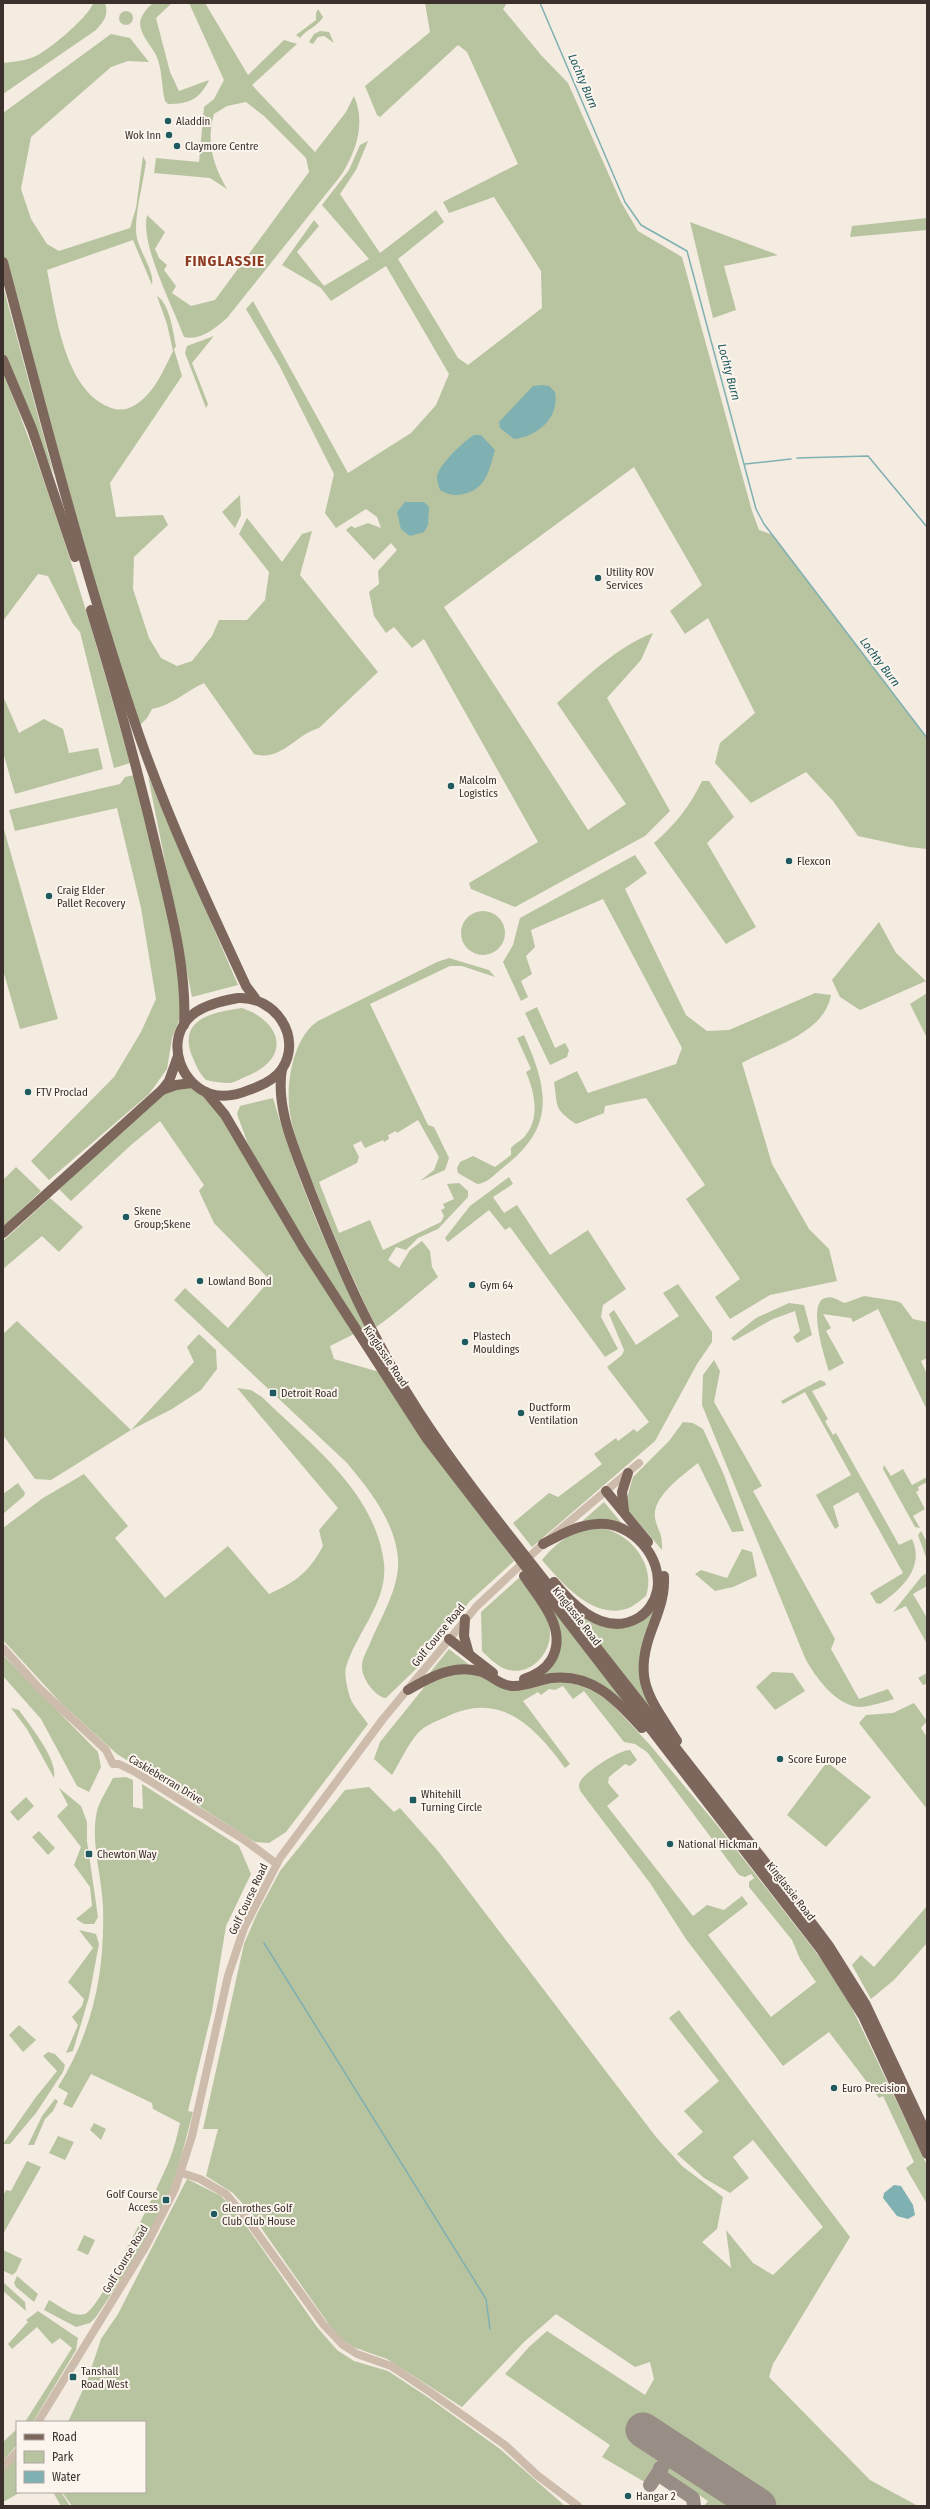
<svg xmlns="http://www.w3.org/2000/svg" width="930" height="2509" font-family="'Fira Sans Condensed',sans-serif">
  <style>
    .green { fill: #b8c4a0 }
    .water { fill: #7fb0b2 }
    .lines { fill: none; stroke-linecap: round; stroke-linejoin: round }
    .stream { stroke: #7fb0b2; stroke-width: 1.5 }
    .taxiway { stroke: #988e86; stroke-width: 14 }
    .runway { stroke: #988e86; stroke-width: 35 }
    .minor { stroke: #cdbbac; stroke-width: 8 }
    .major { stroke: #7d675c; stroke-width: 10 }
    .poi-dot { fill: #1f5a5e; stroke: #fbf5ee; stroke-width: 1.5 }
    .labels { text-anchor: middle; stroke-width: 4; stroke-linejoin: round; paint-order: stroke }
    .poi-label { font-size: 11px; fill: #3b302b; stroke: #fbf5ee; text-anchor: start }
    .street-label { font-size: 11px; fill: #3b302b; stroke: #fbf5ee }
    .water-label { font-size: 12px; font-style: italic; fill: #1f5a5e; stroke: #fbf5ee }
    .district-label { font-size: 15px; font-weight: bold; letter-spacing: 1px; fill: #8c3b22; stroke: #fbf5ee }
  </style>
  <rect width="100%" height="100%" fill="#f4ebe1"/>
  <!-- green -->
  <g class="green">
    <path d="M93,3H105C109,15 104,21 96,30L3,94V63C12,62 22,61 31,58C44,55 90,16 93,3Z"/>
    <path d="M153,3H172L156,18L170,72L179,91L209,80C200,99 189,104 168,104L165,101C161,86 163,70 156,55C151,45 141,36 140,24C140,16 147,8 153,3Z"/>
    <path d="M189,3H205L248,75L284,40L297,44L252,85L315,152L346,112L354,96C366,123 356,151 342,174L227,318C216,328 200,341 184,337C173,306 140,245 147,215L165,232L155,249L159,258L167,265L164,270L176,286L172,293L191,306L215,300L309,172L306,158L264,116L246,102L227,106L214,114C206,142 213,165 227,189L210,178L154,173L156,158L199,162L204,107L214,99L224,80Z"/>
    <path d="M425,3H507L503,9L541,55L568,83L621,202L638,231L682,257L752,511L759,530L773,535L927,738V849L909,847L858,836L833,801L806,772L751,803L715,763L720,743L755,713L708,618L685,634L670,611L702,585L634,467L444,607L588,830L626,804L557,703C587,677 616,647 653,633L641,660L607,698L670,811L645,836L515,907L471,889L469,883L538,842L424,639L412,648L394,627L386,633L374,616L369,592L379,584L378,571L397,550L391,543L374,560L346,530L351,526L355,528L368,523L381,528L377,517L366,509L336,528L325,513L334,474L279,365L246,309L253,301L348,473L411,433L436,405L449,374L386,266L331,301L321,288L282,265L314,220L319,226L297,252L324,286L369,259L322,205L349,170L360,145L368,141L356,170L340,194L380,253L436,210L444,222L398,259L458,358L468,365L542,308L541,271L494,197L449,213L443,202L518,164L467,52L458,45L380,117L377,115L365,86L430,32Z"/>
    <path d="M318,9L323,17C317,27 307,29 300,38L296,35L316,20V13Z"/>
    <circle cx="126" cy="18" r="7"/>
    <polygon points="320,31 329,32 334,43 324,36 318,37 313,44 309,42 314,34"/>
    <path d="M111,34L130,38L149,62L128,61L111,67L31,137L21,189L31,219L47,244L59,251L130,228L136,208L143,156L146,162C143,184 136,208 136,230C136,249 155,269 152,285L133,240L47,270C56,313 64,389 109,407C124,414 137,406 148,394C159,382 166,365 173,351L167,324L157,296C170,304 173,332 176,346L174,349L182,376L110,483L116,517L163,515L168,525L134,557L133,589L149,638L161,658L177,666L192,661L212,636L219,620H247L265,600L269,572L239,534L247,518L282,562L302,534L312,531L300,575L378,672L319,728C295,735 281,762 254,754L204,683C186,691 171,706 152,709L147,718L137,728L3,262V113Z"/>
    <polygon points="927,218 927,230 850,237 852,226"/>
    <polygon points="690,222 778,255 724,266 736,310 713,318"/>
    <polygon points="3,286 54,475 3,354"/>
    <polygon points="214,336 192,363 208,404 206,408 185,353 187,346"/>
    <path d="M3,372C55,500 93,631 130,763L114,768L80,632L73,624L48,576L38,574L3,621Z"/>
    <polygon points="240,495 241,515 235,528 222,512"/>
    <polygon points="3,696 19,733 44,719 63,729 69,753 98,748 103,769 15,794 3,752"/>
    <polygon points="139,774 185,1005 172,1038 167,1069 149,1094 49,1180 31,1161 114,1077 141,1032 156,999 141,908 117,808 15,831 9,810 120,784 125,777"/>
    <polygon points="148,776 238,985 192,997"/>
    <path d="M702,781H709L734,817L707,843L756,927L726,944L654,843C675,825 690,806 702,781Z"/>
    <polygon points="3,826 58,1019 20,1029 3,970"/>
    <path d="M635,855L647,873L625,889L686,1015L707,1031L729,1030L815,993L831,995C824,1034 772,1046 742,1063L772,1164L809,1229L829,1249L837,1281L770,1295L730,1319L715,1297L740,1279L686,1199L705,1185L646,1098L605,1106L604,1113L576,1124C553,1108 558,1107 554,1082L577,1071L588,1093L676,1064L682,1048L603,899L531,930L535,947L526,956L532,974L521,981L528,997L521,1001L503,962L513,945L520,918Z"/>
    <circle cx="483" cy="933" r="22"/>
    <polygon points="879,922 896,953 926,981 860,1010 840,997 832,980"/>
    <path d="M449,958L489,970L495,977L462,966H450L370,1004L428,1125L434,1127L449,1158L445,1170L420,1181L434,1170L439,1157L418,1120L397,1133L396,1131L388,1135L389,1139L384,1142L383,1140L365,1148L361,1141L353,1145L359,1157L357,1163L319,1182L339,1233L370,1220L383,1250L441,1222L444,1216L441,1210L445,1208L443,1204L454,1199L447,1184L459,1183L468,1191V1197L438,1229L418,1238L406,1250L396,1247L388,1260L399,1268L410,1250L422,1241L430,1251L432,1267L438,1277C417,1294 398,1312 376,1327C354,1282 334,1237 316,1191C306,1166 294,1139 290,1113C285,1086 293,1037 318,1021L437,962Z"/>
    <polygon points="927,993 927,1038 910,1004"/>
    <polygon points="537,1007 555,1048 565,1043 569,1050 567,1057 550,1065 525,1013"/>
    <path d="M242,1008C283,1022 291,1059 247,1076C242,1078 236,1082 230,1083C222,1083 214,1082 206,1080C199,1073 196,1065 192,1056C177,1018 215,1012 242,1008Z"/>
    <path d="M524,1035C548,1089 556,1126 505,1166C497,1172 487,1184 477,1184L458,1173L457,1168L460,1162L473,1156L495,1167L511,1155V1148C515,1143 521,1141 525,1136C541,1117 534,1091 526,1072L531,1069L517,1038Z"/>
    <path d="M183,1083L206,1092L356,1333L330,1346L334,1359L383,1373L514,1561L470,1601L417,1668L386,1698C375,1697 361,1677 362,1666C362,1658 368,1649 371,1641C382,1615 400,1587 398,1558C395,1522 369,1489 347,1463L174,1300L185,1288L228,1328L270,1280L214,1223L199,1191L204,1185L160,1121L131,1145L71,1201L59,1189L157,1098Z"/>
    <path d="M273,1098C299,1188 337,1273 381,1356V1362L284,1207L248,1144L237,1114L240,1106Z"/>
    <polygon points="16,1167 41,1191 3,1227 3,1180"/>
    <polygon points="509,1177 513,1184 493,1197 504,1213 517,1205 550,1255 588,1230 626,1289 603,1305 601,1317 618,1349 605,1357 510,1227 505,1230 489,1210 448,1242 445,1238 470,1206"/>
    <polygon points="50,1198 83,1227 59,1252 42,1236 3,1269 3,1241"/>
    <polygon points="678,1284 712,1332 712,1342 697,1364 655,1441 532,1547 513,1523 549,1493 558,1497 602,1464 594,1454 616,1438 618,1441 634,1429 637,1432 649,1422 607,1367 622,1355 624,1350 609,1314 614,1310 636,1345 679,1316 663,1293"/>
    <path d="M864,1296L896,1301L901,1303L913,1319L927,1322V1358L921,1361L927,1374V1410L878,1309L853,1322L851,1318L823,1314L831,1328L826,1331L844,1363L829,1371C825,1358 807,1303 825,1298C833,1295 838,1301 845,1303Z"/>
    <polygon points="789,1303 804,1305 812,1335 797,1343 793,1337 800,1331 795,1311 773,1319 734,1341 731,1338 756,1318"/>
    <polygon points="17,1321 131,1430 194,1362 187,1347 199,1334 216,1350 217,1369 201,1390 172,1409 131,1430 51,1480 35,1479 3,1435 3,1334"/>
    <path d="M714,1360L720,1371L714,1402L762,1486L753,1491L835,1639L831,1649L859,1699L888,1689L894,1699C884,1702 872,1706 861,1707C837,1707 815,1677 805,1658L702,1405L703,1375Z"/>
    <path d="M820,1380L825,1382L826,1385L812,1391L828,1419L825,1421L833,1435L836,1433L899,1545L912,1539C925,1567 902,1589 880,1604L876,1603L870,1593L903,1573L858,1492L833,1506L839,1526L835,1529L816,1495L851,1475L805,1392L783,1404L781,1401Z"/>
    <path d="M237,1388L251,1390L262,1397C310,1444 375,1491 384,1563C388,1602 357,1631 346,1667C344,1673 347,1687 349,1694C351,1704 362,1715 368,1724L286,1832L269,1843L255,1842L117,1754L61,1703L3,1640V1528L43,1498L84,1474L128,1526L115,1538L165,1598L228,1546L269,1594C296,1582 309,1572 323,1546L319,1530L338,1508Z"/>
    <path d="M683,1422L693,1423L703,1429L724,1475L744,1531L732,1532L698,1463C684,1474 652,1497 655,1517C657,1531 663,1532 662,1550L628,1510L627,1498L633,1477L669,1441Z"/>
    <polygon points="884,1465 891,1476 903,1469 912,1485 927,1477 927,1482 918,1487 919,1490 916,1492 925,1509 913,1516 920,1528 915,1527 883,1469"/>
    <polygon points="18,1483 25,1493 24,1496 3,1514 3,1494"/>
    <polygon points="604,1502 625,1527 579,1524"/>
    <path d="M586,1529C592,1529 599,1528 605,1529C634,1536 656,1568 646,1596C641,1600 636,1604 631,1607C595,1623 562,1583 542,1560C555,1544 567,1535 586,1529Z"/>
    <polygon points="921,1531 927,1542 927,1560 918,1535"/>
    <polygon points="648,1544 662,1585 640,1658 665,1726 560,1594 573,1605 623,1626 658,1596"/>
    <polygon points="742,1549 752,1552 757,1576 733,1587 715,1591 695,1574 701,1570 727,1578"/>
    <polygon points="927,1573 927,1586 913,1594 927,1618 927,1644 906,1606 893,1612 922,1576"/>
    <path d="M519,1578C529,1591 542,1607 548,1622C558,1650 528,1682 501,1667C494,1663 487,1656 482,1651L481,1612Z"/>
    <path d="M541,1593L638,1717L636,1719C614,1690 584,1668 545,1677C531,1680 518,1686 503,1681C485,1676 468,1658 453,1647C457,1648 463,1653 468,1656C487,1671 504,1688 530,1680C541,1676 550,1668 555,1658C567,1634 552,1614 539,1594Z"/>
    <polygon points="449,1649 472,1667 428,1675"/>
    <polygon points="3,1655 98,1752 101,1767 89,1792 77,1786 41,1719 3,1676"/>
    <path d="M460,1670L499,1683L561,1681L589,1687L611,1703L650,1745L717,1825L840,1983L927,2165V2204L906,2168L914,2162L883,2096L879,2098L829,2032L783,2066L686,1939L650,1883L581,1792C579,1788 578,1786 580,1782C583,1773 620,1749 630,1750L637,1760L630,1766L625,1764L609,1777L608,1783L619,1796L607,1806L693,1916L707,1905L724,1910L742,1896L748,1904L708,1935L771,2017L816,1982L800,1959L792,1940L749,1887V1882L754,1878L751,1874L745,1877L739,1875L647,1752L635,1744L624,1742L584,1691L573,1699L563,1686L555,1690L549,1689L541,1695L538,1692L523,1701L570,1764L565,1768C535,1727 501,1690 446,1717C437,1721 423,1726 417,1734C407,1746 400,1762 392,1775L374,1759L380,1742L426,1685Z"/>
    <polygon points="772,1672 793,1673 805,1691 775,1710 756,1687"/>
    <polygon points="927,1673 927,1684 923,1685 918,1678"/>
    <polygon points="914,1703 927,1721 921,1728 927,1737 927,1809 859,1723 866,1715 893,1713"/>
    <path d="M11,1708L19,1710C30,1726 58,1759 54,1778L27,1729Z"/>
    <polygon points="827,1762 871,1797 826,1847 787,1815"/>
    <path d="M126,1777L133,1780V1807L143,1809L142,1784L239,1846L251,1874L226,1926L212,2011L188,2111L193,2112C186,2138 180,2165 170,2191C153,2236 122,2277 96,2317L90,2323L76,2327L44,2310L49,2300C60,2306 73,2318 85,2314C101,2308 160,2183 169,2161C174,2149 177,2136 180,2123L153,2109L152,2103L91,2074L72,2108L63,2104L68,2093L58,2087C93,2031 105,1972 103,1907C102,1876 90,1842 97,1811C100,1800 108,1788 113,1778Z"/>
    <polygon points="369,1787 394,1812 400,1808 438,1851 656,2137 682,2166 723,2197 717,2229 702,2242 731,2268 726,2230 753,2263 773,2275 823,2227 753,2140 733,2157 749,2178 730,2193 704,2178 677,2154 703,2132 684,2111 719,2081 669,2018 679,2010 850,2237 773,2364 769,2377 870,2480 918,2506 775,2506 669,2437 669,2432 650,2419 640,2435 659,2447 663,2456 648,2484 602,2457 610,2445 505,2374 529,2347 547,2331 645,2395 654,2379 650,2362 635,2367 556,2314 524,2342 462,2407 387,2359 353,2347 337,2336 250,2212 233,2193 206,2176 218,2129 203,2129 244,1944 257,1914 280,1871 345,1790"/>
    <polygon points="59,1788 81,1806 87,1822 87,1841 98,1917 94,1924 84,1924 76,1919 92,1906 90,1887 74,1865 81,1847 57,1816 68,1805"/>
    <polygon points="26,1797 34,1806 18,1821 10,1812"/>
    <polygon points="39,1831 55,1848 48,1855 32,1837"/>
    <polygon points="927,1906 927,1943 894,1980 871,1999 852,1965 861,1955 874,1967"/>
    <polygon points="79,1930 96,1934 99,1944 89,1997 73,2051 66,2053 78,2025 72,2017 82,2006 84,1999 68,1982 93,1948"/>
    <polygon points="19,2025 36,2040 23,2052 9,2035"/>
    <polygon points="48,2052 55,2054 65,2065 63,2072 36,2113 10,2144 3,2144 36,2097 57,2071 43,2056"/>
    <polygon points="55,2099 58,2101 53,2111 45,2119 34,2145 28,2145 42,2116"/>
    <polygon points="94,2123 106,2129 101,2140 90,2130"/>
    <polygon points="58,2136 74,2142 65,2160 49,2153"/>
    <polygon points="27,2161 41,2167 3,2234 3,2196 6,2190 11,2191"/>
    <polygon points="187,2179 221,2196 235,2210 317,2327 337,2350 354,2361 388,2371 429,2398 500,2449 565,2506 72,2506 62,2492 145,2492 145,2422 38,2422 68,2422 87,2381 101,2339 118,2314"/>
    <polygon points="84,2235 95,2240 88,2255 77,2250"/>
    <polygon points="3,2250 22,2259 16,2272 12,2275 4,2271 3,2273"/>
    <polygon points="17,2276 38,2294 34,2302 16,2287 14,2283"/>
    <polygon points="3,2282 25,2302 26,2311 3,2291"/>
    <polygon points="38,2311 78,2338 76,2350 33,2422 25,2422 72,2348 60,2338 52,2344 37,2327 12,2349 8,2344 28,2322 26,2320"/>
    <polygon points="17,2429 17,2445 3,2461 3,2442"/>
    <polygon points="17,2452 17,2492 21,2492 3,2502 3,2467"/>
    <polygon points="674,2460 679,2461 749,2506 704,2506 708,2501 664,2472 666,2465"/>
    <polygon points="53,2492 61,2492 70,2506 61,2506"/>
  </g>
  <!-- water -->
  <g class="water">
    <path d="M542,385L549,386L555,392C560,418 537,437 514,439L500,428L499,422L533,386Z"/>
    <path d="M474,435H481L495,450C489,470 487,488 464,494C455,496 449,495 440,490C439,486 437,482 437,478C436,467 465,440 474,435Z"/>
    <polygon points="405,502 424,502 429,507 428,525 424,532 410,536 401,529 397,512"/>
    <polygon points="894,2185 901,2186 913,2205 915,2215 908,2219 897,2216 883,2198 884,2193"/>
  </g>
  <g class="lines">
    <!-- stream -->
    <g class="stream">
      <polyline points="540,3 625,202 641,225 687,251 756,509 764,524 927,738"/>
      <polyline points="797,458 868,456 927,527"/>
      <polyline points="745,464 791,459"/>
      <polyline points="264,1943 486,2299 490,2329"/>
    </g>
    <!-- taxiway -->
    <g class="taxiway">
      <polyline points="660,2442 666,2452 665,2461"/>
      <polyline points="660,2468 662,2477 693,2498 694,2506"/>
      <polyline points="650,2485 668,2458 677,2455 685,2458"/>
    </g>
    <!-- runway -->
    <polyline class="runway" points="643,2430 759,2506"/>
    <!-- minor -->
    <g class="minor">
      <polyline points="3,1648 40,1689 106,1750 113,1764 119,1764 137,1773 243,1839 277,1864"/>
      <polyline points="182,2173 200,2179 226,2194 247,2219 323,2324 343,2345 357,2354 391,2366 430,2392 505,2445 537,2475 578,2506"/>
      <polyline points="38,2422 146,2246 175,2189 192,2136 228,1976 244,1928 280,1858 383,1719 477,1606 543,1544 639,1463"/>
      <polyline points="3,2467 17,2452"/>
    </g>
    <!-- major -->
    <g class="major">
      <path d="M3,262C45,421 86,580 139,735C169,821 208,904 246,986L255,998"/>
      <polyline points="3,360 32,429 75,557"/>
      <path d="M91,610C117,694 140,778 160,864C172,915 187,972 184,1025"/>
      <path d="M238,998C275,996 303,1037 282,1069C275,1079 261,1086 249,1090C237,1095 224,1098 211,1094C182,1085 166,1045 187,1020C198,1006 221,1001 238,998Z"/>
      <path d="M282,1069C275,1109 296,1152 310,1190C340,1266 374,1343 419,1412C467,1486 526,1555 580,1626C663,1732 748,1838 829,1946L866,2005L927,2135"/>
      <polyline points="162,1090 176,1085 192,1083"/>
      <polyline points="206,1092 225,1115 303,1247 427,1439 822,1951 863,2016 927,2154"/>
      <polyline points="3,1233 162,1090 169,1081 178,1056"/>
      <polyline points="606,1491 648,1542"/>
      <polyline points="624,1511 622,1492 628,1473"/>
      <path d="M543,1544C560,1535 577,1525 597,1524C631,1521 664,1557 657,1591C655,1602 647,1613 638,1618C605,1637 574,1607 554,1582"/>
      <path d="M524,1576C540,1600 569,1630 551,1660C545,1670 536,1675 524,1679"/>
      <path d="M664,1576C665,1596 659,1610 652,1629C632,1681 650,1698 677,1741"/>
      <polyline points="465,1619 464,1636 469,1654"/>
      <polyline points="449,1639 493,1673"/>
      <path d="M408,1690C430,1677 455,1663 482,1672C493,1676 499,1685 512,1686C525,1687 538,1680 551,1678C593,1673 616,1700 642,1728"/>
    </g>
  </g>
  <!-- markers -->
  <g class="poi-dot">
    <circle cx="168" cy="121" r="4"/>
    <circle cx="169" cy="135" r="4"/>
    <circle cx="177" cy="146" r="4"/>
    <circle cx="598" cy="578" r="4"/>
    <circle cx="451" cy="786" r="4"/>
    <circle cx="789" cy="861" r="4"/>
    <circle cx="49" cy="896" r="4"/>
    <circle cx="28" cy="1092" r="4"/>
    <circle cx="126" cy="1217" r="4"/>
    <circle cx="200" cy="1281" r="4"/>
    <circle cx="472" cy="1285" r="4"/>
    <circle cx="465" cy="1342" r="4"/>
    <rect x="269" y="1389" width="8" height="8" rx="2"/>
    <circle cx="521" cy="1413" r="4"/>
    <circle cx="780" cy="1759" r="4"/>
    <rect x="409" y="1796" width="8" height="8" rx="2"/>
    <circle cx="670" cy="1844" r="4"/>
    <rect x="85" y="1850" width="8" height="8" rx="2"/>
    <circle cx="834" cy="2088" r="4"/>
    <rect x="162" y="2196" width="8" height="8" rx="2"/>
    <circle cx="214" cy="2214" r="4"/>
    <rect x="69" y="2373" width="8" height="8" rx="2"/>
    <circle cx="628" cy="2496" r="4"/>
  </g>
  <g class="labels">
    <!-- poi labels -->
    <g class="poi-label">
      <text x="176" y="125">Aladdin</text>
      <text x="161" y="139" text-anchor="end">Wok Inn</text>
      <text x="185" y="150">Claymore Centre</text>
      <text x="606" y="576">Utility ROV<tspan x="606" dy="13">Services</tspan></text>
      <text x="459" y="784">Malcolm<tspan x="459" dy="13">Logistics</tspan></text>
      <text x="797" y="865">Flexcon</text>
      <text x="57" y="894">Craig Elder<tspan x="57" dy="13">Pallet Recovery</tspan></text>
      <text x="36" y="1096">FTV Proclad</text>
      <text x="134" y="1215">Skene<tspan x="134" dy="13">Group;Skene</tspan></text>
      <text x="208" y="1285">Lowland Bond</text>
      <text x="480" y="1289">Gym 64</text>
      <text x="473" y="1340">Plastech<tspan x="473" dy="13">Mouldings</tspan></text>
      <text x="281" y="1397">Detroit Road</text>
      <text x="529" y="1411">Ductform<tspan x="529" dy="13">Ventilation</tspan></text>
      <text x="788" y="1763">Score Europe</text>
      <text x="421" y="1798">Whitehill<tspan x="421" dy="13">Turning Circle</tspan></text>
      <text x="678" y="1848">National Hickman</text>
      <text x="97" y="1858">Chewton Way</text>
      <text x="842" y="2092">Euro Precision</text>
      <text x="158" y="2198" text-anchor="end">Golf Course<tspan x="158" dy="13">Access</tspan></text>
      <text x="222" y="2212">Glenrothes Golf<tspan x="222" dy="13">Club Club House</tspan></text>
      <text x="81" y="2375">Tanshall<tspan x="81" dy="13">Road West</tspan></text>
      <text x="636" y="2500">Hangar 2</text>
    </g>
    <!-- street labels -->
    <g class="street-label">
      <text transform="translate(386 1356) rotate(56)" y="4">Kinglassie Road</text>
      <text transform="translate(577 1616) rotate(52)" y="4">Kinglassie Road</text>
      <text transform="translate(438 1635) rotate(-51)" y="4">Golf Course Road</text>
      <text transform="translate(166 1779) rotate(31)" y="4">Caskieberran Drive</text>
      <text transform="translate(791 1891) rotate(52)" y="4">Kinglassie Road</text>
      <text transform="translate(248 1899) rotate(-65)" y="4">Golf Course Road</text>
      <text transform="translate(125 2259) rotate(-59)" y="4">Golf Course Road</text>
    </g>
    <!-- water labels -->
    <g class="water-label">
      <text transform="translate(583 81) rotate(67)" y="4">Lochty Burn</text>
      <text transform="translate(729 372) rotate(75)" y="4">Lochty Burn</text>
      <text transform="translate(880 662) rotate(53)" y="4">Lochty Burn</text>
    </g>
    <!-- district labels -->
    <g class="district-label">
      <text x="225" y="266">FINGLASSIE</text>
    </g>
  </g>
  <!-- border -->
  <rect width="930" height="2509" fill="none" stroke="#3b302b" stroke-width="8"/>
  <!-- legend -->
  <rect x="16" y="2421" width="130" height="72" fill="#fbf5ee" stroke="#aea6a0"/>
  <rect x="24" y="2434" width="20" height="6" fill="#7d675c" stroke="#aea6a0"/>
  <text x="52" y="2441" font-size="12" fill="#3b302b">Road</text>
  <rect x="24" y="2451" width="20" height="12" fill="#b8c4a0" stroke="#aea6a0"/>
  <text x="52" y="2461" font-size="12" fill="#3b302b">Park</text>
  <rect x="24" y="2471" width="20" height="12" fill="#7fb0b2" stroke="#aea6a0"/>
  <text x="52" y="2481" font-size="12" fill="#3b302b">Water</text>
</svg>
